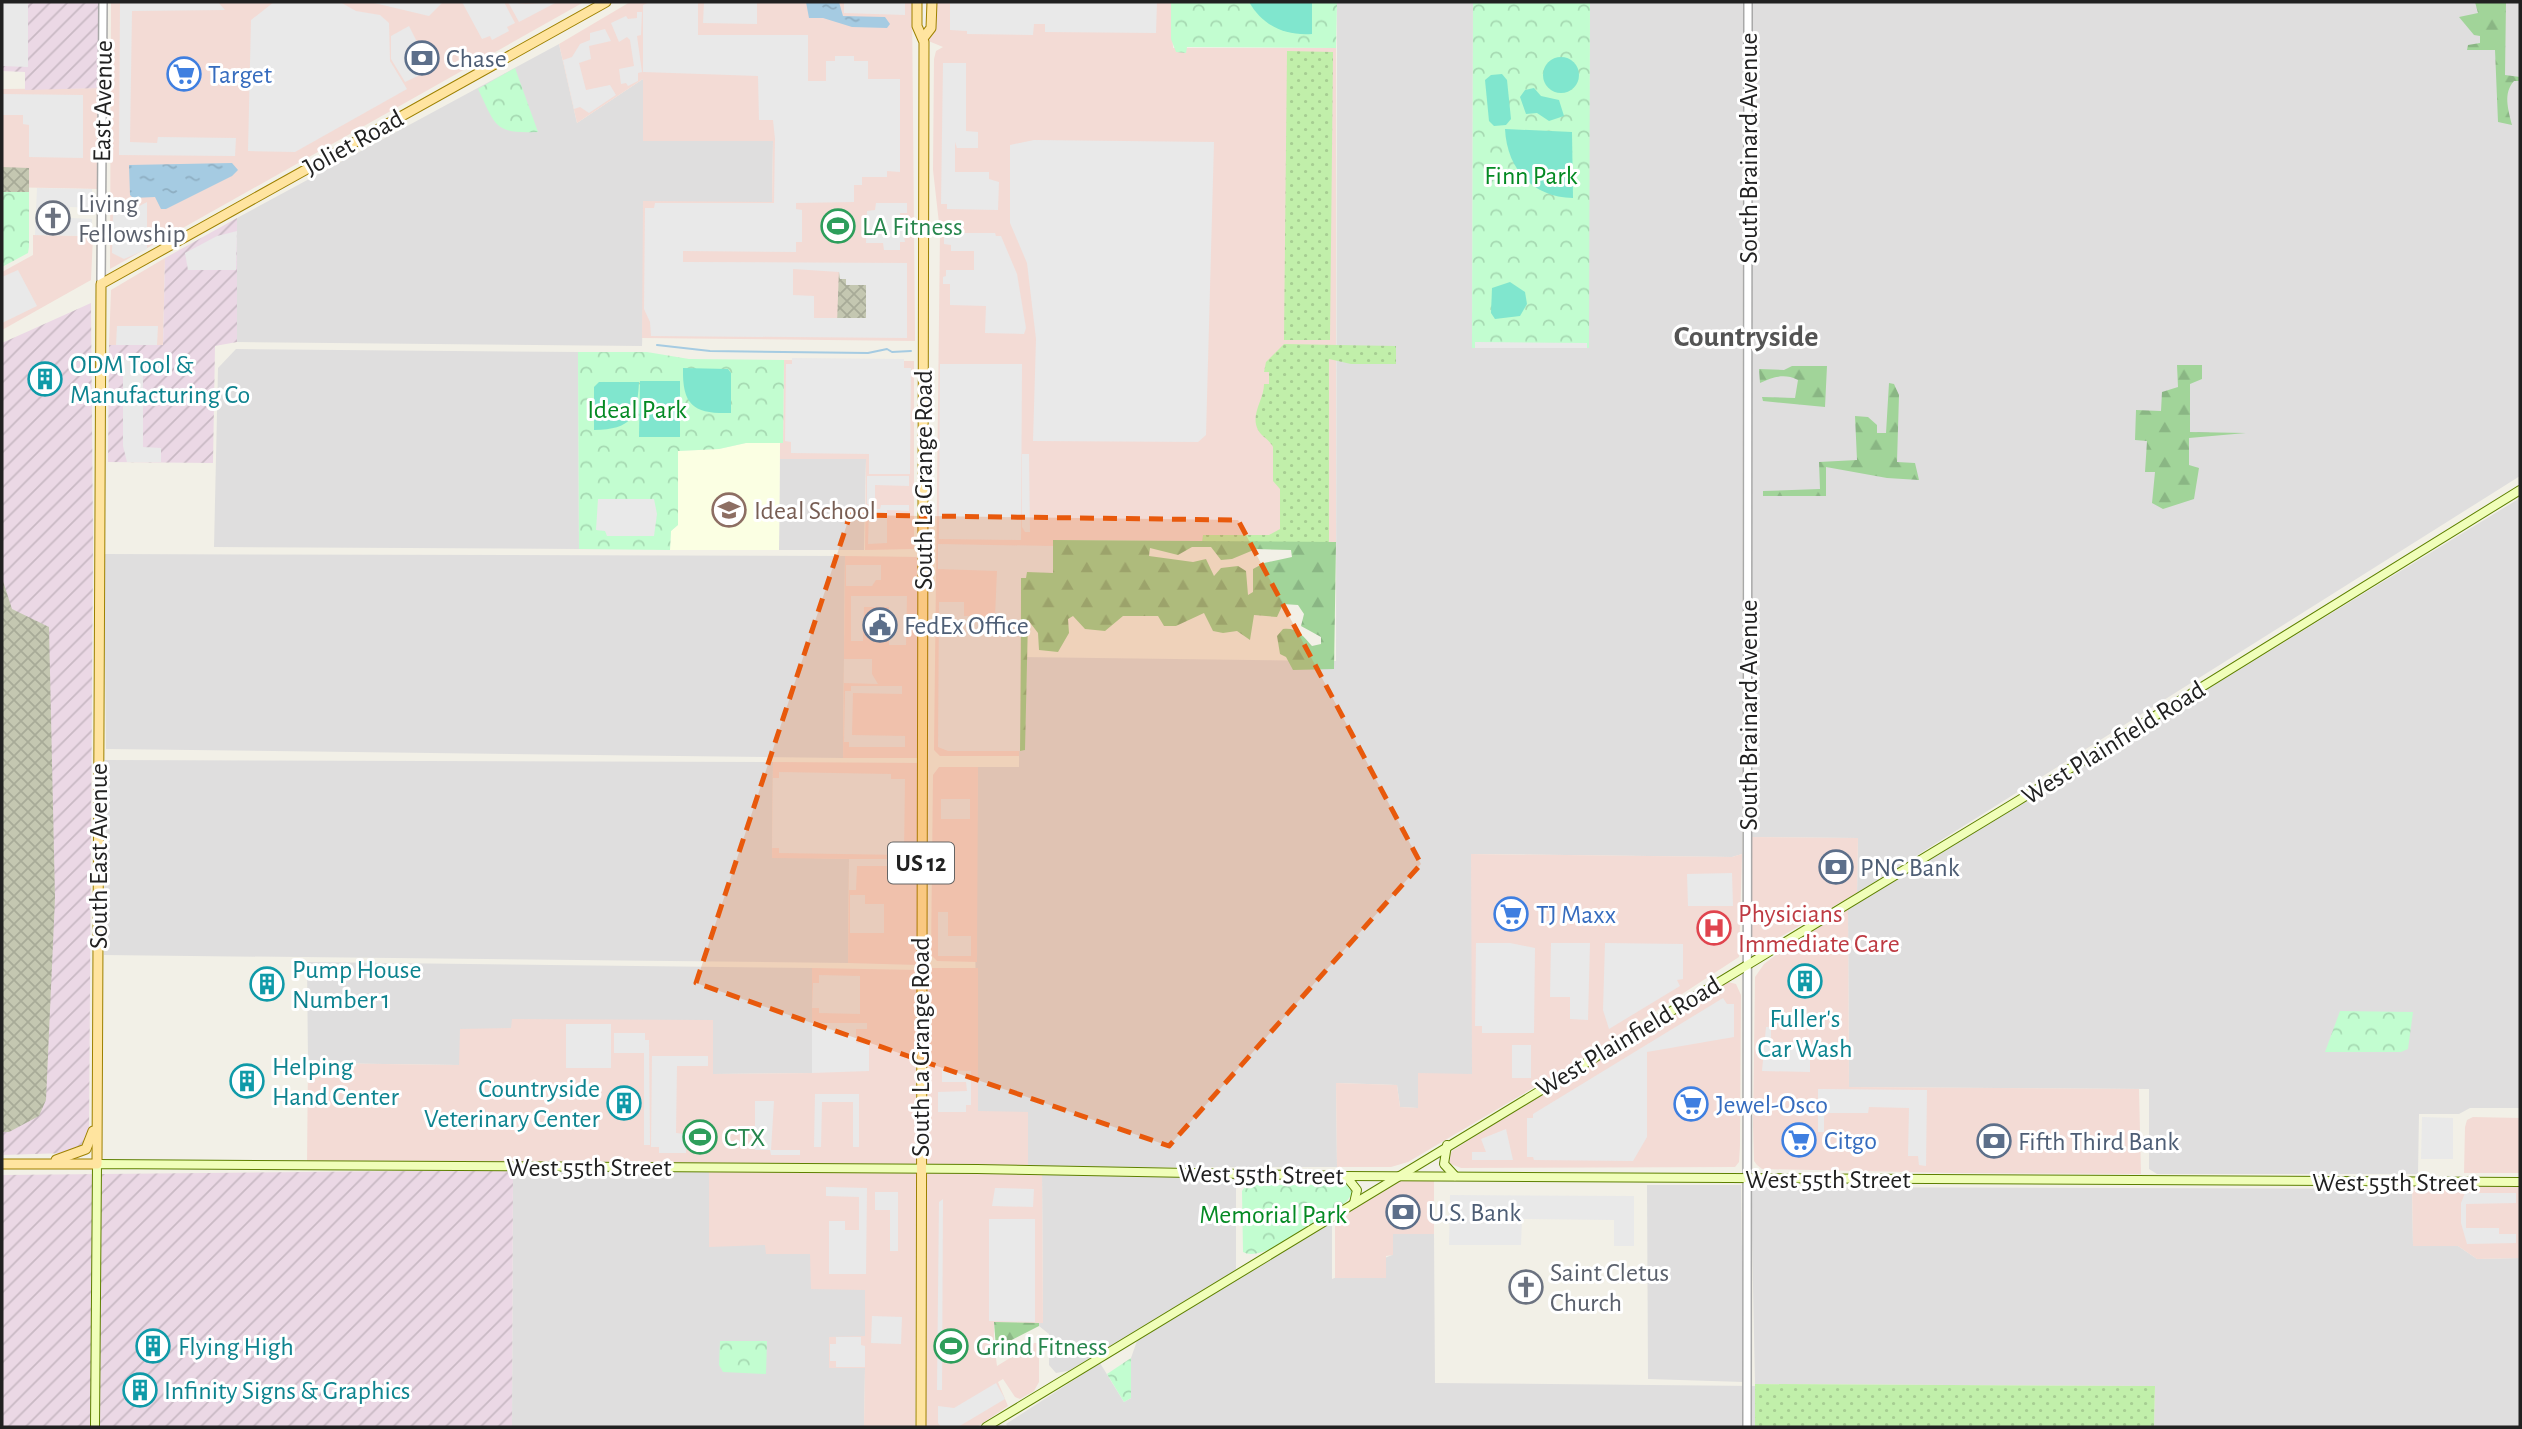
<svg xmlns="http://www.w3.org/2000/svg" width="2522" height="1429" font-family="'Alegreya Sans',sans-serif">
  <style>
    .residential { fill: #dfdede }
    .commercial { fill: #f3dbd5 }
    .industrial { fill: url(#industrial-furrows) }
    .education { fill: #fbffe3 }
    .construction { fill: url(#construction-cross-hatch) }
    .grass { fill: url(#grass-dots) }
    .forest { fill: url(#forest-firs); fill-rule: evenodd }
    .park { fill: url(#park-crowns) }
    .pitch { fill: #80e6ce }
    .parking { fill: #e9e9e9; fill-rule: evenodd }
    .water { fill: url(#water-ripples) }
    .lines { fill: none; stroke-linecap: round; stroke-linejoin: round }
    .stream { stroke: #a5cbe2; stroke-width: 2 }
    .tertiary-casing { stroke: #a8a8a8; stroke-width: 10 }
    .secondary-casing { stroke: #5e8000; stroke-width: 10 }
    .primary-casing { stroke: #9e8100; stroke-width: 11 }
    .tertiary { stroke: #fff; stroke-width: 7 }
    .secondary { stroke: #f0feb9; stroke-width: 8 }
    .primary { stroke: #ffe49f; stroke-width: 9 }
    .marked { fill: #e8590c; fill-opacity: 0.2; stroke: #e8590c; stroke-width: 5; stroke-dasharray: 14 9; stroke-linejoin: round }
    .labels { text-anchor: middle; stroke-width: 6; stroke-linejoin: round; paint-order: stroke }
    .shield { fill: #fff; stroke: #646464; stroke-width: 2 }
    .shield-label { font-size: 24px; font-weight: bold; fill: #212121 }
    .service-label { font-size: 26px; fill: #4e5e75; stroke: #fff; text-anchor: start }
    .shop-label { font-size: 26px; fill: #366cbe; stroke: #fff; text-anchor: start }
    .street-label { font-size: 26px; fill: #212121; stroke: #fff }
    .park-label { font-size: 26px; fill: #048a23; stroke: #fff }
    .worship-label { font-size: 26px; fill: #5b616d; stroke: #fff; text-anchor: start }
    .leisure-label { font-size: 26px; fill: #27864d; stroke: #fff; text-anchor: start }
    .culture-label { font-size: 26px; fill: #0d838f; stroke: #fff; text-anchor: start }
    .education-label { font-size: 26px; fill: #785e54; stroke: #fff; text-anchor: start }
    .health-label { font-size: 26px; fill: #be3a42; stroke: #fff; text-anchor: start }
    .quarter-label { font-size: 30px; font-weight: bold; fill: #545454; stroke: #fff }
  </style>
  <defs>
    <pattern id="industrial-furrows" width="10" height="10" patternUnits="userSpaceOnUse" patternTransform="scale(1.75)"><rect width="10" height="10" fill="#ebd8e5"/><path d="M-1 1l2-2M0 10L10 0M9 11l2-2" fill="none" stroke="#c9b9c4"/></pattern>
    <pattern id="construction-cross-hatch" width="8" height="8" patternUnits="userSpaceOnUse" patternTransform="scale(1.75)"><rect width="8" height="8" fill="#c4c7b1"/><path d="M0 0l8 8M0 8l8-8" fill="none" stroke="#a8ab98"/></pattern>
    <pattern id="grass-dots" width="8" height="8" patternUnits="userSpaceOnUse" patternTransform="scale(1.75)"><rect width="8" height="8" fill="#c1efaa"/><path d="M2 2h.1M6 6h.1" fill="none" stroke="#a6cd92" stroke-width="1.8" stroke-linecap="round"/></pattern>
    <pattern id="forest-firs" width="22" height="20" patternUnits="userSpaceOnUse" patternTransform="scale(1.75)"><rect width="22" height="20" fill="#a1d499"/><path d="M5 1l3.5 6h-7zM16 11l3.5 6h-7z" fill="#8ab684"/></pattern>
    <pattern id="park-crowns" width="20" height="18" patternUnits="userSpaceOnUse" patternTransform="scale(1.75)"><rect width="20" height="18" fill="#c2fdd0"/><path d="M2 6a3 3 0 1 1 6 0M12 15a3 3 0 1 1 6 0" fill="none" stroke="#a6d9b2"/></pattern>
    <pattern id="water-ripples" width="26" height="14" patternUnits="userSpaceOnUse" patternTransform="scale(1.75)"><rect width="26" height="14" fill="#a5cbe2"/><path d="M2 4q2-2 4 0t4 0M15 11q2-2 4 0t4 0" fill="none" stroke="#8eaec2"/></pattern>
  </defs>
  <rect width="100%" height="100%" fill="#f2f0e7"/>
  <!-- residential -->
  <g class="residential">
    <polygon points="1337,2 1473,2 1472,348 1587,348 1590,2 1743,2 1742,854 1732,857 1472,854 1473,1074 1418,1108 1400,1107 1397,1085 1336,1083 1337,1167 1028,1167 978,1112 975,941 978,767 1019,767 1020,657 1336,661"/>
    <polygon points="1752,2 2520,2 2520,476 1857,893 1858,838 1751,837"/>
    <polygon points="559,44 577,123 643,79 644,141 773,141 772,202 643,309 642,346 237,342 237,218"/>
    <polygon points="236,349 578,352 579,549 214,547 218,368"/>
    <polygon points="780,459 866,459 864,550 779,550"/>
    <polygon points="2520,498 2520,1108 2470,1108 2459,1114 2419,1114 2418,1174 2157,1174 2149,1169 2149,1089 1849,1087 1848,909"/>
    <polygon points="104,554 845,556 843,758 106,749"/>
    <polygon points="105,760 773,762 772,857 849,859 848,963 104,955"/>
    <polygon points="307,962 812,968 812,1073 713,1074 713,1020 512,1020 512,1028 460,1065 308,1063"/>
    <polygon points="513,1170 709,1171 766,1245 766,1254 811,1254 865,1289 865,1337 829,1337 829,1367 865,1368 864,1427 512,1427"/>
    <polygon points="1042,1172 1236,1176 1236,1271 1073,1370 1056,1373 1049,1365 1049,1334 1039,1326 1039,1323 1043,1322"/>
    <polygon points="1647,1185 1741,1185 1744,1382 1648,1379"/>
    <polygon points="1751,1187 2412,1189 2413,1246 2458,1246 2477,1259 2520,1258 2520,1427 2154,1427 2155,1386 1755,1384"/>
    <polygon points="1332,1221 1332,1279 1392,1255 1393,1234 1434,1234 1435,1383 1755,1386 1755,1427 1008,1427 1006,1424 1100,1363 1124,1402 1131,1398 1131,1358 1139,1335"/>
  </g>
  <!-- commercial -->
  <g class="commercial">
    <polygon points="111,2 584,2 110,269"/>
    <polygon points="630,2 912,2 915,341 642,338 643,201 772,202 773,141 643,141 643,79 577,123 559,44"/>
    <polygon points="926,2 1171,2 1173,48 1336,48 1336,542 1053,540 1053,573 1027,572 1019,756 940,756 934,750 940,232 933,170 934,59 936,51 943,47 926,40"/>
    <polygon points="101,88 99,189 2,187 2,89"/>
    <polygon points="33,235 93,236 91,280 2,330 2,272 33,255"/>
    <polygon points="165,258 163,345 109,345 111,290"/>
    <polygon points="784,360 914,361 914,549 865,550 866,459 780,459 780,443 783,442"/>
    <polygon points="845,556 919,557 918,758 843,758"/>
    <polygon points="773,762 920,763 918,965 848,963 849,859 772,858"/>
    <polygon points="939,767 978,767 977,962 937,961 931,955 933,775"/>
    <polygon points="1751,837 1858,838 1857,893 1752,953"/>
    <polygon points="1471,854 1732,857 1742,854 1739,957 1582,1059 1408,1162 1391,1167 1337,1167 1336,1083 1397,1085 1400,1107 1418,1108 1418,1073 1472,1074"/>
    <polygon points="1848,909 1849,1087 2139,1089 2141,1174 1954,1173 1762,1169 1757,1165 1754,1161 1753,1125 1755,977 1764,964 1776,955"/>
    <polygon points="812,968 917,970 916,1166 307,1163 308,1063 459,1065 460,1029 511,1028 512,1019 713,1020 713,1074 812,1073"/>
    <polygon points="922,968 978,968 978,1111 1028,1112 1028,1167 920,1167"/>
    <polygon points="1728,982 1736,984 1741,995 1740,1146 1739,1162 1735,1167 1461,1168 1448,1163 1449,1153 1483,1131"/>
    <polygon points="2473,1117 2520,1118 2520,1173 2464,1173 2465,1127 2467,1120"/>
    <polygon points="922,1170 1042,1172 1043,1323 994,1322 994,1342 997,1366 1034,1343 1039,1343 1039,1382 1034,1391 1020,1399 1015,1397 1003,1379 998,1382 1008,1406 977,1427 923,1427"/>
    <polygon points="709,1171 916,1171 915,1427 864,1427 865,1368 829,1368 829,1337 865,1336 865,1290 811,1289 810,1254 766,1254 765,1245 709,1247"/>
    <polygon points="1396,1178 1434,1178 1434,1234 1393,1234 1393,1255 1386,1256 1386,1278 1335,1278 1335,1219"/>
    <polygon points="2412,1184 2520,1184 2520,1258 2477,1259 2458,1246 2413,1246"/>
  </g>
  <!-- industrial -->
  <g class="industrial">
    <polygon points="2,2 102,2 101,88 25,90 25,72 2,71"/>
    <polygon points="237,218 237,342 215,346 213,463 108,462 109,345 163,345 165,258"/>
    <polygon points="91,303 93,541 89,1136 84,1147 67,1153 2,1155 2,343"/>
    <polygon points="513,1170 512,1427 2,1427 2,1175"/>
  </g>
  <!-- education -->
  <polygon class="education" points="746,443 780,443 779,550 670,550 671,531 678,525 678,451 719,449"/>
  <!-- construction -->
  <g class="construction">
    <polygon points="2,167 29,168 29,192 2,192"/>
    <polygon points="839,269 876,273 876,324 837,324"/>
    <polygon points="2,578 12,609 49,627 55,898 46,1100 39,1116 9,1132 2,1132"/>
  </g>
  <!-- grass -->
  <g class="grass">
    <polygon points="1287,51 1333,52 1330,340 1284,340"/>
    <path d="M1284,344L1396,346V364H1351L1329,359V542H1202L1203,535H1269L1280,529V489L1273,481V447C1269,439 1262,437 1258,430C1250,414 1264,400 1264,384H1269V372H1264L1266,362Z"/>
    <polygon points="1755,1384 2155,1386 2154,1427 1755,1427"/>
  </g>
  <!-- forest -->
  <g class="forest">
    <path d="M2475,2H2506L2505,75L2520,77V81H2514C2503,93 2508,109 2512,125L2498,122L2495,50H2467L2468,45L2480,43V36L2474,35L2459,17L2478,13Z"/>
    <polygon points="2177,365 2202,365 2202,379 2190,384 2190,432 2246,433 2189,438 2189,465 2199,468 2194,499 2163,509 2152,503 2155,472 2145,472 2147,441 2135,440 2136,410 2161,411 2162,392 2178,387"/>
    <path d="M1792,366H1827L1825,407L1763,401L1762,397L1795,398L1798,380C1784,373 1773,377 1760,383L1759,369L1784,370Z"/>
    <polygon points="1889,383 1894,384 1899,395 1897,462 1915,463 1919,480 1887,478 1826,467 1826,496 1763,496 1763,491 1820,489 1819,462 1857,460 1855,416 1868,417 1877,425 1877,433 1886,433"/>
    <path d="M1053,540L1336,542L1334,669L1293,670L1286,657L1280,654L1277,636L1283,629C1297,627 1303,636 1312,646L1321,644V637L1301,626L1304,614L1298,605L1283,604L1277,617L1254,615L1250,640L1237,631L1223,633L1213,631L1204,613L1176,626H1164L1158,616H1123L1105,631L1085,629L1073,616L1068,619L1069,633L1058,652L1039,650L1038,633L1028,620L1025,750L1020,751L1021,578L1027,572H1053ZM1192,547H1211L1221,560L1232,559L1256,549L1291,550L1292,557L1264,563L1253,569V592L1248,595L1246,571L1238,566L1221,568L1214,576L1206,559L1193,562L1149,556L1150,548L1178,555Z"/>
    <polygon points="994,1322 1039,1323 1039,1326 996,1348"/>
  </g>
  <!-- park -->
  <g class="park">
    <polygon points="1171,2 1337,2 1336,48 1187,47 1186,53 1176,52 1171,39"/>
    <polygon points="1473,2 1590,2 1589,348 1472,348"/>
    <path d="M515,68L538,132C494,134 496,126 478,89Z"/>
    <polygon points="2,192 29,192 29,247 28,253 2,267"/>
    <polygon points="578,352 647,352 689,359 784,360 783,443 746,443 719,449 678,451 678,525 671,531 670,550 579,549"/>
    <polygon points="2340,1011 2413,1012 2408,1049 2401,1052 2325,1052"/>
    <path d="M1246,1185H1347L1353,1193L1346,1202C1326,1215 1264,1264 1243,1252L1242,1191Z"/>
    <polygon points="720,1341 767,1341 766,1374 723,1372 719,1365"/>
    <polygon points="1131,1358 1131,1398 1124,1402 1107,1374"/>
  </g>
  <!-- pitch -->
  <g class="pitch">
    <path d="M1249,2H1312V34C1285,36 1263,26 1249,2Z"/>
    <circle cx="1561" cy="75" r="18"/>
    <polygon points="1502,74 1507,80 1511,119 1506,125 1494,126 1489,121 1485,80 1491,75"/>
    <polygon points="1534,88 1541,96 1559,100 1564,116 1549,121 1537,113 1526,114 1520,97 1525,90"/>
    <path d="M1505,129L1572,132L1573,198C1532,197 1507,169 1505,129Z"/>
    <polygon points="1510,282 1525,292 1527,304 1520,316 1495,319 1491,313 1492,288"/>
    <path d="M683,368L728,369L731,373V413C695,414 682,407 683,368Z"/>
    <polygon points="640,381 680,381 680,437 639,437"/>
    <path d="M599,382H639C637,418 632,429 594,430V387Z"/>
  </g>
  <!-- parking -->
  <g class="parking">
    <polygon points="2,2 28,2 28,67 2,66"/>
    <polygon points="120,2 218,2 225,10 132,11 130,142 157,143 158,137 236,138 235,156 119,155"/>
    <polygon points="274,2 340,2 356,11 380,15 389,23 390,61 407,89 295,152 248,151 251,20"/>
    <polygon points="370,2 443,2 429,16"/>
    <polygon points="462,2 504,2 515,23 507,27 509,31 492,40 490,36 482,39"/>
    <polygon points="508,2 526,4 557,2 519,22"/>
    <path d="M650,2L698,3V35H808V81H826V61H835V56H854V61H868V79H900V172L887,171V177H862V185H854V202L796,203V209L802,210V242H796V252L683,251V262L907,263V338L651,336L650,322L644,309L645,208H654L655,203H774L775,139L773,120H759L758,76L643,72V5ZM793,269L839,272L840,279H846V285H866V318H814V296L793,295Z"/>
    <polygon points="704,2 757,2 757,24 703,23"/>
    <polygon points="844,2 905,2 905,15 844,13"/>
    <polygon points="950,2 1157,2 1156,33 1045,32 1045,24 1034,24 1033,35 967,34 967,31 950,30"/>
    <polygon points="637,12 642,12 641,35 637,36 642,72 638,73 638,81 628,86 626,83 621,84 619,69 634,66 630,40 627,37 619,42 611,23 626,16 628,19 637,18"/>
    <polygon points="409,26 417,42 406,49 420,75 405,82 391,59 391,36"/>
    <polygon points="605,29 611,41 589,46 591,59 579,63 586,90 610,85 616,95 589,113 580,107 574,109 563,60 572,57 580,44 590,40 590,33"/>
    <polygon points="943,63 966,63 966,131 978,132 978,148 957,148 955,142 955,172 989,172 989,179 999,182 998,210 947,209 947,204 941,204"/>
    <polygon points="2,94 83,95 83,158 29,157 29,125 23,124 23,115 2,115"/>
    <polygon points="1034,140 1214,142 1206,435 1198,442 1033,441 1036,339 1027,263 1010,223 1010,145"/>
    <polygon points="37,188 92,189 92,208 70,207 70,218 92,219 91,236 35,235"/>
    <polygon points="147,202 147,249 124,259 112,253 113,214 128,212"/>
    <polygon points="876,203 907,203 907,213 900,213 905,242 900,242 900,250 884,250 883,243 866,243 867,211 875,210"/>
    <polygon points="237,231 236,270 188,270 185,253 217,236"/>
    <polygon points="944,233 995,233 996,236 1001,236 1017,274 1026,328 1024,334 985,333 986,306 950,305 950,284 943,284 943,277 946,276 946,270 974,270 974,251 951,251 951,245 944,244"/>
    <polygon points="18,270 37,306 2,323 2,277"/>
    <polygon points="117,326 158,326 157,345 116,345"/>
    <polygon points="1475,342 1478,342 1587,343 1587,348 1475,348"/>
    <polygon points="137,356 143,356 143,447 161,448 161,462 127,462 123,446 123,360"/>
    <polygon points="792,358 904,359 904,368 911,368 910,474 869,474 869,454 791,453 791,442 785,441 786,364 792,364"/>
    <polygon points="940,364 1022,364 1021,540 939,539"/>
    <polygon points="1022,454 1029,454 1030,532 1025,532 1022,527"/>
    <polygon points="867,476 909,476 909,486 875,485 875,504 867,504"/>
    <polygon points="598,499 654,499 657,514 654,536 607,536 605,531 596,530"/>
    <polygon points="881,505 909,505 909,511 887,510 887,543 868,544 869,509 880,509"/>
    <polygon points="938,544 1053,546 1053,573 1027,572 1026,578 1021,578 1020,751 948,751 938,747 939,602 964,602 964,616 995,616 997,571 938,569"/>
    <polygon points="846,565 881,565 881,580 876,580 872,586 846,586"/>
    <polygon points="851,596 907,596 906,645 889,645 889,607 864,607 863,641 851,641"/>
    <polygon points="844,659 872,659 872,674 878,684 844,683"/>
    <polygon points="851,686 902,686 902,694 853,693 852,735 905,736 905,747 849,747 849,742 844,742 845,691 851,691"/>
    <polygon points="779,772 891,774 891,779 905,779 904,855 779,853 779,848 772,848 773,778 779,778"/>
    <rect x="941" y="799" width="29" height="20"/>
    <polygon points="849,859 899,859 899,866 857,866 856,890 849,890"/>
    <polygon points="1732,873 1733,906 1688,906 1687,874"/>
    <polygon points="850,895 865,895 865,904 884,904 884,933 850,933"/>
    <polygon points="938,912 948,912 948,936 971,936 971,956 938,956"/>
    <polygon points="1476,943 1510,943 1535,948 1534,1033 1482,1033 1482,1026 1475,1026"/>
    <polygon points="1551,943 1590,943 1588,1020 1570,1019 1570,997 1550,997"/>
    <polygon points="1605,943 1683,944 1683,979 1677,980 1680,986 1609,1029 1603,1010"/>
    <polygon points="819,975 860,976 860,1014 819,1013 819,1008 812,1008 813,983 819,983"/>
    <polygon points="1723,998 1727,1004 1734,1004 1734,1037 1647,1052 1647,1137 1633,1161 1534,1160 1533,1157 1527,1157 1527,1118 1533,1118 1533,1114"/>
    <polygon points="812,1023 867,1023 867,1029 856,1029 856,1043 869,1044 869,1071 812,1073"/>
    <rect x="566" y="1024" width="45" height="44"/>
    <polygon points="1766,1027 1771,1027 1771,1042 1810,1042 1810,1072 1762,1071"/>
    <polygon points="614,1033 645,1033 645,1040 649,1040 650,1145 644,1145 644,1053 614,1053"/>
    <rect x="1512" y="1045" width="19" height="33"/>
    <polygon points="652,1056 708,1056 708,1066 677,1066 676,1133 686,1134 686,1153 659,1153 659,1147 651,1147"/>
    <polygon points="942,1070 971,1071 971,1105 966,1105 966,1112 938,1112 938,1092 967,1091 966,1082 942,1082"/>
    <polygon points="1818,1089 1927,1090 1926,1166 1919,1165 1918,1156 1908,1156 1909,1108 1869,1107 1868,1113 1824,1113 1824,1132 1818,1132"/>
    <polygon points="815,1094 859,1094 859,1147 853,1147 853,1102 822,1102 821,1147 814,1147"/>
    <polygon points="755,1101 774,1101 771,1150 800,1150 800,1155 771,1155 770,1150 755,1150"/>
    <polygon points="2422,1117 2453,1118 2453,1159 2421,1159"/>
    <polygon points="1506,1129 1513,1160 1472,1160 1472,1152 1486,1152 1481,1139"/>
    <polygon points="826,1187 867,1188 866,1274 829,1274 829,1221 845,1221 845,1230 859,1230 859,1197 826,1196"/>
    <polygon points="995,1188 1034,1189 1033,1207 992,1206"/>
    <polygon points="875,1192 898,1192 898,1251 890,1251 890,1210 875,1210"/>
    <polygon points="2465,1193 2516,1193 2516,1203 2466,1204 2466,1228 2499,1228 2499,1234 2516,1234 2516,1243 2467,1244 2461,1223 2461,1203"/>
    <polygon points="1450,1195 1634,1196 1634,1246 1614,1246 1614,1220 1522,1219 1521,1245 1449,1245"/>
    <polygon points="943,1199 942,1390 937,1390 939,1202"/>
    <polygon points="989,1219 1035,1219 1035,1322 989,1321"/>
    <polygon points="872,1316 902,1317 901,1344 871,1343"/>
    <polygon points="836,1337 861,1337 861,1345 865,1346 865,1367 836,1367 836,1361 830,1361 830,1344 836,1344"/>
    <polygon points="996,1383 1005,1399 958,1427 941,1427 938,1423 938,1406 954,1408"/>
  </g>
  <!-- water -->
  <g class="water">
    <polygon points="806,2 839,2 843,16 885,17 890,24 887,28 852,27 823,18 809,18"/>
    <polygon points="232,163 238,170 232,176 166,209 161,209 155,197 133,198 130,195 129,165"/>
  </g>
  <g class="lines">
    <!-- stream -->
    <polyline class="stream" points="657,345 710,351 868,353 887,349 892,352 911,351"/>
    <defs>
      <g id="tertiary">
        <polyline points="101,284 103,2"/>
        <polyline points="1747,1427 1748,2"/>
      </g>
      <g id="secondary">
        <polyline points="1447,1145 1444,1164 1455,1176"/>
        <polyline points="1346,1176 1357,1190 1354,1203"/>
        <polyline points="95,1427 97,1164 977,1169 1346,1176 2520,1182"/>
        <polyline points="986,1427 2016,802 2520,490"/>
      </g>
      <g id="primary">
        <polyline points="917,2 917,26 924,42 921,1427"/>
        <polyline points="924,37 931,28 932,2"/>
        <polyline points="56,1160 86,1149 93,1131"/>
        <polyline points="2,1164 97,1164 101,284 606,2"/>
      </g>
    </defs>
    <!-- tertiary casing -->
    <use href="#tertiary" class="tertiary-casing"/>
    <!-- secondary casing -->
    <use href="#secondary" class="secondary-casing"/>
    <!-- primary casing -->
    <use href="#primary" class="primary-casing"/>
    <!-- tertiary -->
    <use href="#tertiary" class="tertiary"/>
    <!-- secondary -->
    <use href="#secondary" class="secondary"/>
    <!-- primary -->
    <use href="#primary" class="primary"/>
  </g>
  <!-- marked area -->
  <path class="marked" d="M850,515L1238,520L1421,864L1169,1146L696,983Z"/>
  <!-- icons -->
  <defs>
    <symbol id="bank-ring" viewBox="-11 -11 22 22"><circle r="9.5" fill="#fff" stroke="#5c6f8a" stroke-width="1.5"/><path d="M-6-4H6V4H-6ZM0-2.3a2.3 2.3 0 1 0 0 4.6a2.3 2.3 0 1 0 0-4.6Z" fill="#5c6f8a"/></symbol>
    <symbol id="supermarket-ring" viewBox="-11 -11 22 22"><circle r="9.5" fill="#fff" stroke="#3f7fe0" stroke-width="1.5"/><path d="M-6-5.5h2.5l.6 2H6L4.5 2H-2.5L-4.4-4H-6ZM-1.5 3.2a1.3 1.3 0 1 0 .1 0ZM3 3.2a1.3 1.3 0 1 0 .1 0Z" fill="#3f7fe0"/></symbol>
    <symbol id="church-ring" viewBox="-11 -11 22 22"><circle r="9.5" fill="#fff" stroke="#6b7280" stroke-width="1.5"/><path d="M-1.2-6h2.4v3.5h3.3v2.4h-3.3V6h-2.4V-.1h-3.3v-2.4h3.3Z" fill="#6b7280"/></symbol>
    <symbol id="stadium-ring" viewBox="-11 -11 22 22"><circle r="9.5" fill="#fff" stroke="#2e9e5b" stroke-width="1.5"/><path d="M0-5a6.5 5 0 1 0 0 10a6.5 5 0 1 0 0-10ZM-3.5-1.8h7v3.6h-7Z" fill="#2e9e5b"/></symbol>
    <symbol id="building-ring" viewBox="-11 -11 22 22"><circle r="9.5" fill="#fff" stroke="#0f9aa8" stroke-width="1.5"/><path d="M-4-6H4V6H1V3H-1V6H-4ZM-2.5-4.3h1.7v1.8h-1.7ZM.8-4.3h1.7v1.8H.8ZM-2.5-1h1.7V.8h-1.7ZM.8-1h1.7V.8H.8Z" fill="#0f9aa8"/></symbol>
    <symbol id="school-ring" viewBox="-11 -11 22 22"><circle r="9.5" fill="#fff" stroke="#8d6e63" stroke-width="1.5"/><path d="M0-5L7-2L0 1L-7-2ZM-4 1L0 2.5L4 1V4Q0 6-4 4Z" fill="#8d6e63"/></symbol>
    <symbol id="civic-ring" viewBox="-11 -11 22 22"><circle r="9.5" fill="#fff" stroke="#5c6f8a" stroke-width="1.5"/><path d="M-.6-6.5H3V-4.5H.6V-3L4-1V1h2V6H-6V1h2V-1L-.6-3ZM-1.2 2.5V6h2.4V2.5Z" fill="#5c6f8a"/></symbol>
    <symbol id="hospital-ring" viewBox="-11 -11 22 22"><circle r="9.5" fill="#fff" stroke="#e0444e" stroke-width="1.5"/><path d="M-5-5h3v3.5h4V-5h3V5h-3V1.5h-4V5h-3Z" fill="#e0444e"/></symbol>
  </defs>
  <g fill-rule="evenodd">
    <use href="#bank-ring" x="403" y="39" width="38" height="38"/>
    <use href="#supermarket-ring" x="165" y="55" width="38" height="38"/>
    <use href="#church-ring" x="34" y="199" width="38" height="38"/>
    <use href="#stadium-ring" x="819" y="207" width="38" height="38"/>
    <use href="#building-ring" x="26" y="360" width="38" height="38"/>
    <use href="#school-ring" x="710" y="491" width="38" height="38"/>
    <use href="#civic-ring" x="861" y="606" width="38" height="38"/>
    <use href="#bank-ring" x="1817" y="848" width="38" height="38"/>
    <use href="#supermarket-ring" x="1492" y="895" width="38" height="38"/>
    <use href="#hospital-ring" x="1695" y="909" width="38" height="38"/>
    <use href="#building-ring" x="1786" y="962" width="38" height="38"/>
    <use href="#building-ring" x="248" y="965" width="38" height="38"/>
    <use href="#building-ring" x="228" y="1062" width="38" height="38"/>
    <use href="#building-ring" x="605" y="1084" width="38" height="38"/>
    <use href="#supermarket-ring" x="1672" y="1085" width="38" height="38"/>
    <use href="#stadium-ring" x="681" y="1118" width="38" height="38"/>
    <use href="#supermarket-ring" x="1780" y="1121" width="38" height="38"/>
    <use href="#bank-ring" x="1975" y="1122" width="38" height="38"/>
    <use href="#bank-ring" x="1384" y="1193" width="38" height="38"/>
    <use href="#church-ring" x="1507" y="1268" width="38" height="38"/>
    <use href="#building-ring" x="134" y="1327" width="38" height="38"/>
    <use href="#stadium-ring" x="932" y="1327" width="38" height="38"/>
    <use href="#building-ring" x="121" y="1371" width="38" height="38"/>
  </g>
  <g class="labels">
    <!-- shield labels -->
    <rect class="shield" x="888" y="842.5" width="66" height="41" rx="5"/>
    <g class="shield-label">
      <text x="921" y="871">US 12</text>
    </g>
    <!-- service labels -->
    <g class="service-label">
      <text x="446" y="67">Chase</text>
      <text x="904" y="634">FedEx Office</text>
      <text x="1860" y="876">PNC Bank</text>
      <text x="2018" y="1150">Fifth Third Bank</text>
      <text x="1428" y="1221">U.S. Bank</text>
    </g>
    <!-- shop labels -->
    <g class="shop-label">
      <text x="208" y="83">Target</text>
      <text x="1536" y="923">TJ Maxx</text>
      <text x="1716" y="1113">Jewel-Osco</text>
      <text x="1824" y="1149">Citgo</text>
    </g>
    <!-- street labels -->
    <g class="street-label">
      <text transform="translate(102 101) rotate(-89)" y="9">East Avenue</text>
      <text transform="translate(353 142) rotate(-29)" y="9">Joliet Road</text>
      <text transform="translate(1748 148) rotate(-90)" y="9">South Brainard Avenue</text>
      <text transform="translate(923 480) rotate(-90)" y="9">South La Grange Road</text>
      <text transform="translate(1748 715) rotate(-90)" y="9">South Brainard Avenue</text>
      <text transform="translate(2113 742) rotate(-32)" y="9">West Plainfield Road</text>
      <text transform="translate(98 856) rotate(-90)" y="9">South East Avenue</text>
      <text transform="translate(1628 1036) rotate(-31)" y="9">West Plainfield Road</text>
      <text transform="translate(920 1047) rotate(-90)" y="9">South La Grange Road</text>
      <text x="589" y="1176">West 55th Street</text>
      <text transform="translate(1261 1174) rotate(1)" y="9">West 55th Street</text>
      <text x="1828" y="1188">West 55th Street</text>
      <text x="2395" y="1191">West 55th Street</text>
    </g>
    <!-- park labels -->
    <g class="park-label">
      <text x="1531" y="184">Finn Park</text>
      <text x="637" y="418">Ideal Park</text>
      <text x="1273" y="1223">Memorial Park</text>
    </g>
    <!-- worship labels -->
    <g class="worship-label">
      <text x="78" y="212">Living<tspan x="78" dy="30">Fellowship</tspan></text>
      <text x="1550" y="1281">Saint Cletus<tspan x="1550" dy="30">Church</tspan></text>
    </g>
    <!-- leisure labels -->
    <g class="leisure-label">
      <text x="862" y="235">LA Fitness</text>
      <text x="724" y="1146">CTX</text>
      <text x="976" y="1355">Grind Fitness</text>
    </g>
    <!-- culture labels -->
    <g class="culture-label">
      <text x="70" y="373">ODM Tool &amp;<tspan x="70" dy="30">Manufacturing Co</tspan></text>
      <text x="292" y="978">Pump House<tspan x="292" dy="30">Number 1</tspan></text>
      <text x="1805" y="1027" text-anchor="middle">Fuller's<tspan x="1805" dy="30">Car Wash</tspan></text>
      <text x="272" y="1075">Helping<tspan x="272" dy="30">Hand Center</tspan></text>
      <text x="600" y="1097" text-anchor="end">Countryside<tspan x="600" dy="30">Veterinary Center</tspan></text>
      <text x="178" y="1355">Flying High</text>
      <text x="164" y="1399">Infinity Signs &amp; Graphics</text>
    </g>
    <!-- education labels -->
    <g class="education-label">
      <text x="754" y="519">Ideal School</text>
    </g>
    <!-- health labels -->
    <g class="health-label">
      <text x="1738" y="922">Physicians<tspan x="1738" dy="30">Immediate Care</tspan></text>
    </g>
    <!-- quarter labels -->
    <g class="quarter-label">
      <text x="1746" y="346">Countryside</text>
    </g>
  </g>
  <!-- border -->
  <rect width="2522" height="1429" fill="none" stroke="#212121" stroke-width="7"/>
</svg>
